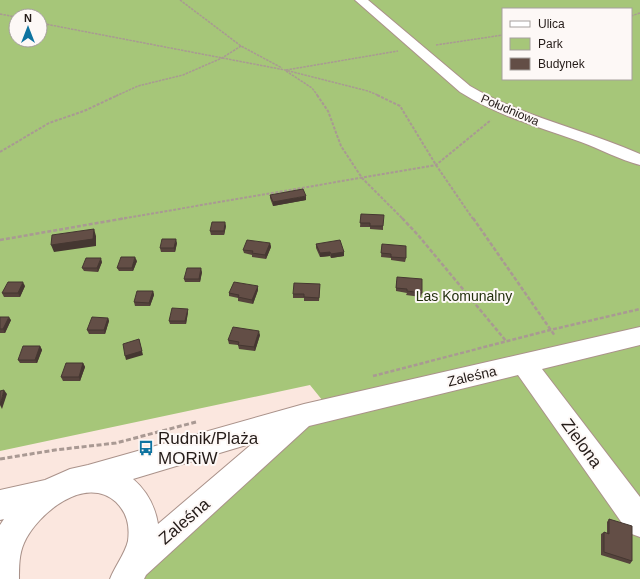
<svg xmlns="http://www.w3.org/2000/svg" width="640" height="579" font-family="Arial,sans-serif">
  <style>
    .green { fill: #a6c679; fill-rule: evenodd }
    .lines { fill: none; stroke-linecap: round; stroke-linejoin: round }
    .minor-casing { stroke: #aa928a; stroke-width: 2 }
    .path-far3 { stroke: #a99993; stroke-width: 1.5; stroke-dasharray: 2.5 1; stroke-linecap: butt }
    .path-far2 { stroke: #a99993; stroke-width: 2; stroke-dasharray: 3 1.5; stroke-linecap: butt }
    .path-far1 { stroke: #a99993; stroke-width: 2.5; stroke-dasharray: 4 2; stroke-linecap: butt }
    .path { stroke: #a99993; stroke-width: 3; stroke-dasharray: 5 2.5; stroke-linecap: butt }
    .minor { fill: #fff; fill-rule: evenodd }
    .wall { fill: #55433c }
    .shaded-wall { fill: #453731 }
    .building { fill: #634e46; stroke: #453731 }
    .labels { text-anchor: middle; stroke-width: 4; stroke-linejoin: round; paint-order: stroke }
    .far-street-label { font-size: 12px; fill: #241b18; stroke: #fdf8f6 }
    .park-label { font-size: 14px; fill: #23300e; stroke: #fdf8f6 }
    .street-label { font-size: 14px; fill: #241b18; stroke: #fdf8f6 }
    .near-poi-label { font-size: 17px; fill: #241b18; stroke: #fdf8f6; text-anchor: start }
    .near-street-label { font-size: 17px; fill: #241b18; stroke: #fdf8f6 }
  </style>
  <rect width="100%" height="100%" fill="#fbe7df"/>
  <!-- green -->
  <path class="green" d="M0,0H640V579H140L327,406L310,385L0,451ZM503,9H631V79H503ZM16,16H40V40H16Z"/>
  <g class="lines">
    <defs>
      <g id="minor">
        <path d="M355,0H368L470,86C523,117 584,129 640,154V165C620,160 600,149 581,142C539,127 498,116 460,92Z"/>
        <path d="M640,327V345L542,369L640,497V537L629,533L518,375L309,426L146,575L144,579H110C115,566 125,554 128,541C130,525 127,513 116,502C85,474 37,514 24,543C19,554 19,567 19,579H0V525L4,519L0,520V490L45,480L70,469L88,465L304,404ZM253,443L158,524C155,506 147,491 133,479Z"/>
      </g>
    </defs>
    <!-- minor casing -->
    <use href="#minor" class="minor-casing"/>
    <!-- path-far3 -->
    <g class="path-far3">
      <polyline points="180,0 241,46 282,68"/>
      <polyline points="0,14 16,17"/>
      <polyline points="631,16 640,13"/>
      <polyline points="40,23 285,70 368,91 380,96"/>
      <polyline points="436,45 503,35"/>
      <polyline points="286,70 398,51"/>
      <polyline points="286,71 312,88 318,96"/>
      <polyline points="116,96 138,86 183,75 222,58 241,46"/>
    </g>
    <!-- path-far2 -->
    <g class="path-far2">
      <polyline points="317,95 328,111 341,146 362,178 403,219"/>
      <polyline points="377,95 400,106 436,165 473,219"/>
      <polyline points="0,152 49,123 84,111 118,95"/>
      <polyline points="120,219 436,165 491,120"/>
    </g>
    <!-- path-far1 -->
    <g class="path-far1">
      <polyline points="402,218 418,235 506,341"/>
      <polyline points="473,218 555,336"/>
      <polyline points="0,240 126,218"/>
      <polyline points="373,376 550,330 640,309"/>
    </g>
    <!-- path -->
    <polyline class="path" points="0,459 55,450 116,443 196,422"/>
    <!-- minor -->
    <use href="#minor" class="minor"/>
  </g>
  <!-- wall -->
  <g class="wall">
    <polygon points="270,195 306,200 273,206 270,198"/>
    <polygon points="361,214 383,226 383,230 370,229 370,227 360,227"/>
    <polygon points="226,226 224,235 211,235 210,231"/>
    <polygon points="177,243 175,252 161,252 160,248"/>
    <polygon points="270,243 271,247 266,259 252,257 252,255 244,253 243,250"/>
    <polygon points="316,244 344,252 344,256 331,258 330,256 320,257 316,248"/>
    <polygon points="382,244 406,258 405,262 391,260 391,258 381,257"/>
    <polygon points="137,261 133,271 119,271 117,268"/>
    <polygon points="102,262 98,272 84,271 82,268"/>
    <polygon points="202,272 200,282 185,282 184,279"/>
    <polygon points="396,281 422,293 421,297 406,295 407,293 396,291"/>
    <polygon points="25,286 20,297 4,297 2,293"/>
    <polygon points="320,287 319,301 304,301 304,298 293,298 293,294"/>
    <polygon points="258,290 253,304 238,301 238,298 229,296 229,293"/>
    <polygon points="153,291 154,295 150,306 135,306 134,302"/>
    <polygon points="188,312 186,324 170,324 169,321"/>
    <polygon points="0,317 11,320 5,333 0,333"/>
    <polygon points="108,318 109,321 105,334 89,334 87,330"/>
    <polygon points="260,335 255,351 239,349 238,345 229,344 228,340"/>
    <polygon points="40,346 42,350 37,363 20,363 18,360"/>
    <polygon points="83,363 85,367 80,381 63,381 61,377"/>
    <polygon points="609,519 632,561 630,564 601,555 601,534 604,532 607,533 607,522"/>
  </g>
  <!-- shaded-wall -->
  <g class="shaded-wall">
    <polygon points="306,196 306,200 273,206 273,202"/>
    <polygon points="225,222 226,226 224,235 224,231"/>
    <polygon points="94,229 96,236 96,246 54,252 51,245"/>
    <polygon points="176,239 177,243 175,252 174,248"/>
    <polygon points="270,243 271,247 266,259 265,255"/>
    <polygon points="330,252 330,256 320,257 320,253"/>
    <polygon points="344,252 344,256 331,258 331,254"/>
    <polygon points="135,257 137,261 133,271 132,268"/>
    <polygon points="101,258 102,262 98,272 97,268"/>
    <polygon points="201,268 202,272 200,282 199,279"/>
    <polygon points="23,282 25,286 20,297 18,293"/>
    <polygon points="258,286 258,290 253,304 252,300"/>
    <polygon points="153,291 154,295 150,306 149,303"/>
    <polygon points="188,309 188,312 186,324 185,321"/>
    <polygon points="9,317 11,320 5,333 3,329"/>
    <polygon points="108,318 109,321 105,334 104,330"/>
    <polygon points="259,331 260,335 255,351 254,347"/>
    <polygon points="139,339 143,355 126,360 125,356"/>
    <polygon points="40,346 42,350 37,363 35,360"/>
    <polygon points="83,363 85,367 80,381 79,377"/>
    <polygon points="4,390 7,394 2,409 0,405"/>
  </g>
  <!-- building -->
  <g class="building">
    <polygon points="303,189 306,196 273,202 270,195"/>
    <polygon points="361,214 384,215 383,226 370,226 370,223 360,223"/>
    <polygon points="212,222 225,222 224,231 210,231"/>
    <polygon points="94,229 93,239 51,245 52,235"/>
    <polygon points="162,239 176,239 174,248 160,248"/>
    <polygon points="247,240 270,243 265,255 252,253 253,251 243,250"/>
    <polygon points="340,240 344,252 331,254 330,252 320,253 316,244"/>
    <polygon points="382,244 406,246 406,258 391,257 391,254 381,253"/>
    <polygon points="121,257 135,257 132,268 117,268"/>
    <polygon points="86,258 101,258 97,268 82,268"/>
    <polygon points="187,268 201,268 199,279 184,279"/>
    <polygon points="397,277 422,279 422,293 407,291 407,289 396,288"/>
    <polygon points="8,282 23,282 18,293 2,293"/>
    <polygon points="234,282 258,286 252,300 238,297 239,295 229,293"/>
    <polygon points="294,283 320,284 319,298 304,297 304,294 293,294"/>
    <polygon points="137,291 153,291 149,303 134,302"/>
    <polygon points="172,308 188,309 185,321 169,321"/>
    <polygon points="0,317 9,317 3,329 0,329"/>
    <polygon points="92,317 108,318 104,330 87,330"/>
    <polygon points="233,327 259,331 254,347 238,345 239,342 228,340"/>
    <polygon points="139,339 142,351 125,356 123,344"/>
    <polygon points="23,346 40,346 35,360 18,360"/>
    <polygon points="66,363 83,363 79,377 61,377"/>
    <polygon points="4,390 0,405 0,391"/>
    <polygon points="609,519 632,526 632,561 604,552 604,532 609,534"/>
  </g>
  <!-- icons -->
  <defs>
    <symbol id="bus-bare" viewBox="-9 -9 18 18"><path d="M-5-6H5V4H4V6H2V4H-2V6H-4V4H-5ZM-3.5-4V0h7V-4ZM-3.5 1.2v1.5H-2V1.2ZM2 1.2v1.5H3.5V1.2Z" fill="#0e73a0" stroke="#fdf8f6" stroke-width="2.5" paint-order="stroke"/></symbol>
  </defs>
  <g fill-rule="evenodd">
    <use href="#bus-bare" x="135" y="437" width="22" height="22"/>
  </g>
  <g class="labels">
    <!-- far-street labels -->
    <g class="far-street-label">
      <text transform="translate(510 110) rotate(23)" y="4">Południowa</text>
    </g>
    <!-- park labels -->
    <g class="park-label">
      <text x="464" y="301">Las Komunalny</text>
    </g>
    <!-- street labels -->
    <g class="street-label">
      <text transform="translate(472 376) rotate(-13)" y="5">Zaleśna</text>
    </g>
    <!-- near-poi labels -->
    <g class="near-poi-label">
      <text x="158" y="444">Rudnik/Plaża<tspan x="158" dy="20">MORiW</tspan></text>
    </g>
    <!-- near-street labels -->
    <g class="near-street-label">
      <text transform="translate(582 443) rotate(54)" y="6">Zielona</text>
      <text transform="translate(184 521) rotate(-41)" y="6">Zaleśna</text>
    </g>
  </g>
  <!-- legend -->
  <rect x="502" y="8" width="130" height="72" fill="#fdf8f6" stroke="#a6a09d"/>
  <rect x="510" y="21" width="20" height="6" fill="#ffffff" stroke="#a6a09d"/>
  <text x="538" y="28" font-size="12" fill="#241b18">Ulica</text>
  <rect x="510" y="38" width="20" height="12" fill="#a6c679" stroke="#a6a09d"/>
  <text x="538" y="48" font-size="12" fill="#241b18">Park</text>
  <rect x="510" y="58" width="20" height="12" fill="#634e46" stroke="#a6a09d"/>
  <text x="538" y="68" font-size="12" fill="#241b18">Budynek</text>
  <!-- north arrow -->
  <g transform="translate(28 28)"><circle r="19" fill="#fdf8f6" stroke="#a6a09d"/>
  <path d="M0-3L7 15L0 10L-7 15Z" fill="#0e73a0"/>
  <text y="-6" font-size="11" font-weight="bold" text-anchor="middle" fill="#241b18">N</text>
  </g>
</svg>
